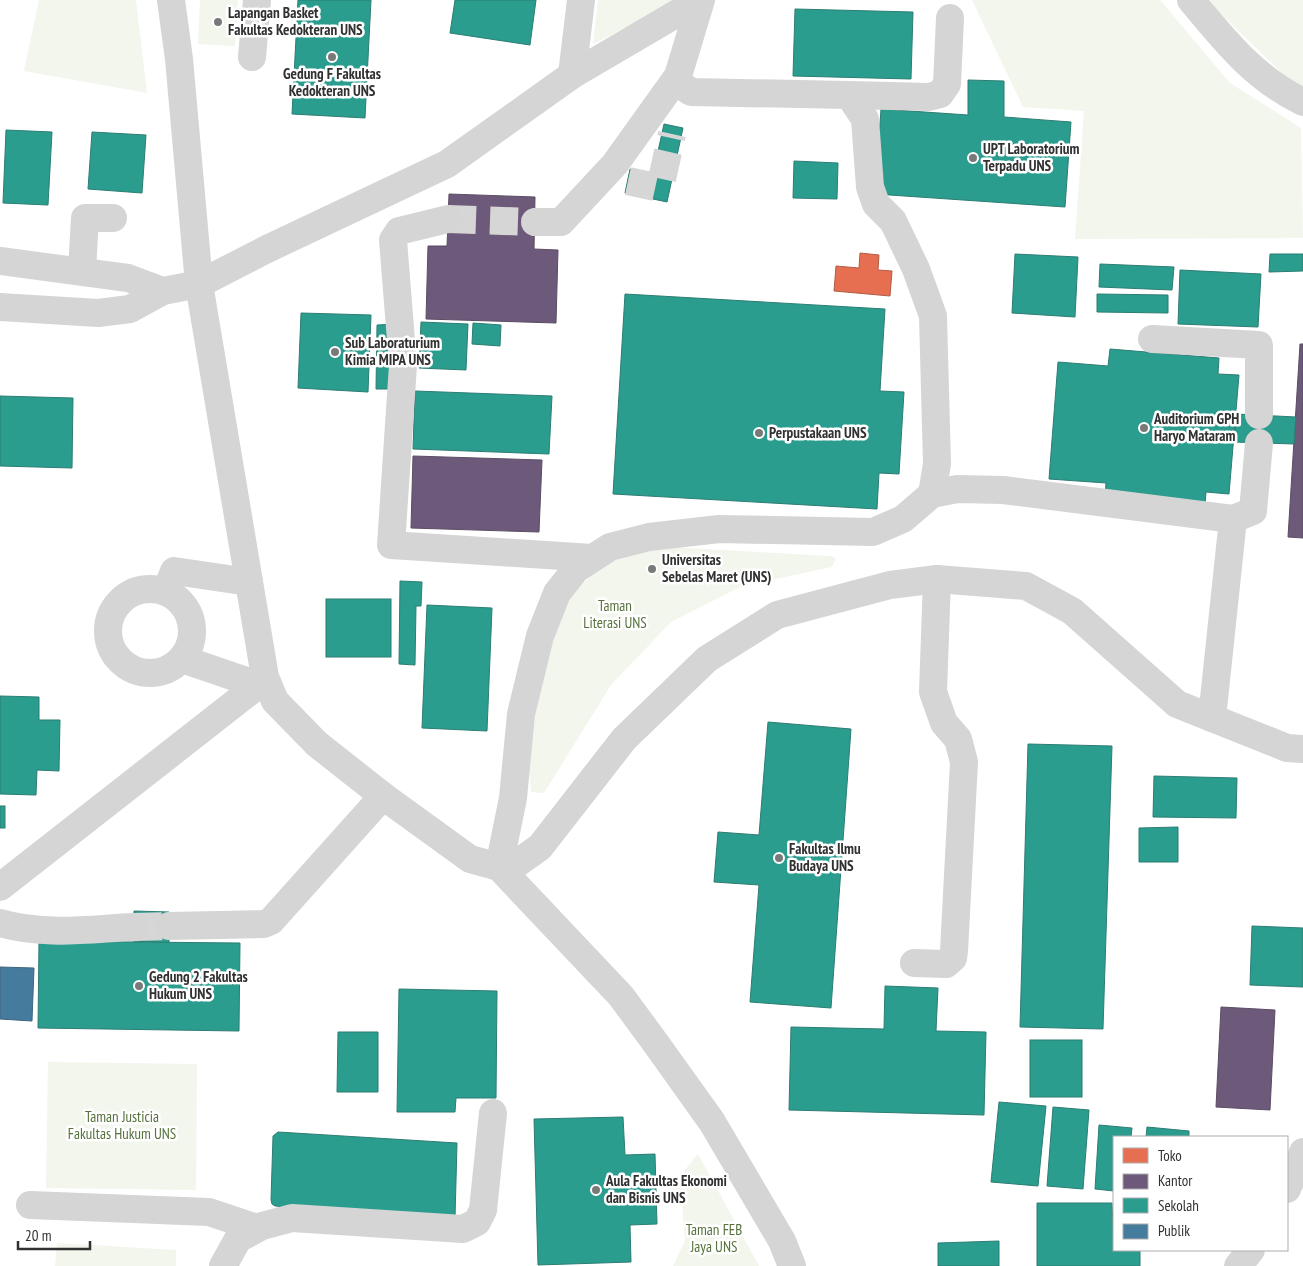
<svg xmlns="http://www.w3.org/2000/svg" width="1303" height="1266" font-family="'PT Sans Narrow',sans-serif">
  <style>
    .green { fill: #f2f6ed }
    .shops { fill: #e76f51; stroke: #b05c47 }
    .offices { fill: #6d597a; stroke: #5b4d64 }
    .schools { fill: #2a9d8f; stroke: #2c7d73 }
    .public { fill: #457b9d; stroke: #3f657d }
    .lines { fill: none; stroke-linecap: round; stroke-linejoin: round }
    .minor-tunnel { stroke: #d6d6d6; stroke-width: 28; stroke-dasharray: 28 14; stroke-linecap: butt }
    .minor { stroke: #d5d5d5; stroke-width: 28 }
    .poi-dot { fill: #797979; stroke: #fff; stroke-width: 2 }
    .labels { text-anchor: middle; stroke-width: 5; stroke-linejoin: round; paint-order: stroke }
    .poi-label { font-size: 15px; font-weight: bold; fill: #313131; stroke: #fff; text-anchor: start }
    .park-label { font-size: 15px; fill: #56713b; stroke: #fff }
  </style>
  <rect width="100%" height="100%" fill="#fff"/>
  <!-- green -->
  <g class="green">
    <polygon points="39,0 136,0 147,93 24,71"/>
    <polygon points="200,0 238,0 235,46 198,44"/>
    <polygon points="598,0 680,0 593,44"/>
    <polygon points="972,0 1160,0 1230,83 1301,128 1303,238 1075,239 1084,111 1023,107"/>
    <polygon points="1210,0 1303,0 1303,86 1293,84 1217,10"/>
    <polygon points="668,547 832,556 836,559 832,567 742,586 671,622 611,685 544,793 531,792 526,732 556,611 602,564 650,548"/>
    <polygon points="48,1062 197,1064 196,1190 46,1188"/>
    <polygon points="698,1154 759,1266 673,1266 685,1241 682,1205 670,1188"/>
    <polygon points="57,1243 176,1250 176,1266 55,1266"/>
  </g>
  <!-- shops -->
  <polygon class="shops" points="860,253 879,255 878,270 892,271 890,296 834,291 836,266 859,268"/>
  <!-- offices -->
  <g class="offices">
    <polygon points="449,194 535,197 534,249 558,250 556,323 426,319 428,246 447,246"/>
    <polygon points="1300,344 1303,344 1303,538 1288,537"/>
    <polygon points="413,456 542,460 539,532 411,528"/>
    <polygon points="1221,1007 1275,1010 1270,1110 1216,1107"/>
  </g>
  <!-- schools -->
  <g class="schools">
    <polygon points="298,0 371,0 365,118 292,114"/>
    <polygon points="455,0 536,0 530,45 450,33"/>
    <polygon points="795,9 913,12 911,79 793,76"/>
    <polygon points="968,80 1004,81 1004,117 1071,122 1065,207 875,194 881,109 968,115"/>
    <polygon points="664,124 683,128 667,202 625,193 630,169 653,174"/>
    <polygon points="6,130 52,132 48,205 3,203"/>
    <polygon points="92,132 146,135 142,193 88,189"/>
    <polygon points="794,161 838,163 837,199 793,198"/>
    <polygon points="1015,254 1078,257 1075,317 1012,313"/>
    <polygon points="1270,254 1303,254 1303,271 1269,272"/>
    <polygon points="1100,264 1174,267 1172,290 1099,287"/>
    <polygon points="1180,270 1261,274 1258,327 1178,324"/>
    <polygon points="625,294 885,309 880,391 904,392 899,474 879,473 877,509 613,494"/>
    <polygon points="1097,294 1168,295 1168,313 1097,312"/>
    <polygon points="301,313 371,315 368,392 298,388"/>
    <polygon points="421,322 468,324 466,370 419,368"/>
    <polygon points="473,323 501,325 500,346 472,344"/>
    <polygon points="395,324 394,389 376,389 377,325"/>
    <polygon points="1110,349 1219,358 1218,374 1239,375 1229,494 1206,492 1205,504 1105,496 1106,483 1049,479 1058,362 1108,366"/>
    <polygon points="415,391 552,396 549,454 413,449"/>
    <polygon points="0,396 73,398 72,468 0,466"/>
    <polygon points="1236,414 1296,417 1294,444 1234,442"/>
    <polygon points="400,581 422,582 421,606 416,606 415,665 399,664"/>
    <rect x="326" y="599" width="65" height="58"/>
    <polygon points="427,605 492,608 487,731 422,728"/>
    <polygon points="0,696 39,697 39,720 60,720 59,771 37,770 36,795 0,794"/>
    <polygon points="768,722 851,729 831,1008 750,1002 759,885 714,882 718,832 759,835"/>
    <polygon points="1028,744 1112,746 1103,1029 1020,1027"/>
    <polygon points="1154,776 1237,778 1236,818 1153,817"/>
    <rect x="0" y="806" width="5" height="22"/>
    <polygon points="1178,827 1178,862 1139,862 1139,828"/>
    <polygon points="134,911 169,912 169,943 133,941"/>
    <polygon points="1252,926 1303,928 1303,987 1250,985"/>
    <polygon points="39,941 240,943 239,1031 38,1028"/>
    <polygon points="885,986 938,988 936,1031 986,1032 984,1115 789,1110 791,1027 884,1029"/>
    <polygon points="399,989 497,991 496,1098 456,1098 455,1112 397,1112"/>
    <polygon points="338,1032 378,1032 378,1092 337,1092"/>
    <rect x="1030" y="1040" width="52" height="57"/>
    <polygon points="999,1102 1046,1106 1038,1186 991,1182"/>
    <polygon points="1053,1107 1089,1110 1083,1189 1047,1186"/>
    <polygon points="623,1117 625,1155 655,1154 657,1224 630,1225 631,1262 538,1265 534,1119"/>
    <polygon points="1099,1125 1132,1128 1131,1137 1114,1137 1114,1191 1095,1189"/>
    <polygon points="1147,1127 1189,1131 1189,1137 1146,1137"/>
    <polygon points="278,1132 457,1143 455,1218 451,1220 275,1206 272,1204 271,1200 273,1136"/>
    <polygon points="1037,1203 1112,1203 1114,1250 1140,1250 1140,1266 1037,1266"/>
    <polygon points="999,1241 999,1266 938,1266 938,1243"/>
  </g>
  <!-- public -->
  <polygon class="public" points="0,967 34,968 32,1021 0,1019"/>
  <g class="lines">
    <!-- minor-tunnel -->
    <g class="minor-tunnel">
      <polyline points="628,181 660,188 672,134"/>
      <polyline points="448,219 535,222"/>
      <polyline points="134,927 169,926"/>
    </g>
    <!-- minor -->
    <g class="minor">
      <polyline points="171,0 179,59 199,284 265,677 275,701 317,744 383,796 470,859 499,867 519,862 540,847 624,739 707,659 777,615 890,585 937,579 1026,586 1072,611 1177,704 1287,748 1303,749"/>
      <polyline points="701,0 678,76 681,85 691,92 849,95 865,119 870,187 876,204 893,221 916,269 933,316 937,464 932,494"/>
      <path d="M1191,0C1225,41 1254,78 1303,102"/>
      <polyline points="252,57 257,0"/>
      <polyline points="572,75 581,0"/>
      <polyline points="849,95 929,97 940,94 947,84 950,18"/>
      <polyline points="448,219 399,231 393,240 403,365 391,545 592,558"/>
      <polyline points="535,222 561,222 615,164 678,76"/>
      <polyline points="0,261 128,278 163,291"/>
      <polyline points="82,271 85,218 113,218"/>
      <polyline points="0,307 98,313 130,309 163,291 199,284 265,250 447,164 572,75 700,0"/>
      <polyline points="1152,339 1259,345 1259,415"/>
      <circle cx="150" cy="631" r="42"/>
      <polyline points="166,592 174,571 249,582"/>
      <polyline points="182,659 258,685"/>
      <polyline points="1212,718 1233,519"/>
      <polyline points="499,867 513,798 521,714 540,636 557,593 576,569 610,547 649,537 719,529 873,532 903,519 932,494 957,489 1003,490 1233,519 1253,511 1259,443"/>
      <polyline points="499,867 621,996 657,1045 712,1122 782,1241 792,1266"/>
      <polyline points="0,887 258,685 265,677"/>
      <path d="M0,923C44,936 89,929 134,927"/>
      <polyline points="169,926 264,924 271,921 383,796"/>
      <polyline points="914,963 946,964 953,958 954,951 964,762 958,739 944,723 933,692 937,579"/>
      <polyline points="1287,1189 1303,1152"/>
      <polyline points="30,1205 209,1212 257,1228"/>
      <polyline points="223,1266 238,1239 262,1226 292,1218 463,1229 477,1222 483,1210 493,1113"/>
      <polyline points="1238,1266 1251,1250"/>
    </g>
  </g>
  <!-- markers -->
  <g class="poi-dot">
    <circle cx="218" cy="22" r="5"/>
    <circle cx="332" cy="57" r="5"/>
    <circle cx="973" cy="158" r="5"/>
    <circle cx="335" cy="352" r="5"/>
    <circle cx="1144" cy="428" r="5"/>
    <circle cx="759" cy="433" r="5"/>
    <circle cx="652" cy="569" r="5"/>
    <circle cx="779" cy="858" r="5"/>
    <circle cx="139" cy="986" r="5"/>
    <circle cx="596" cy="1190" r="5"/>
  </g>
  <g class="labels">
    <!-- poi labels -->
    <g class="poi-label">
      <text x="228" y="18">Lapangan Basket<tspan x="228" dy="17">Fakultas Kedokteran UNS</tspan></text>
      <text x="332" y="79" text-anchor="middle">Gedung F Fakultas<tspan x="332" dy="17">Kedokteran UNS</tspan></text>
      <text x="983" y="154">UPT Laboratorium<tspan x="983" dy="17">Terpadu UNS</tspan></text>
      <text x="345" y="348">Sub Laboraturium<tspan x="345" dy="17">Kimia MIPA UNS</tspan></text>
      <text x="1154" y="424">Auditorium GPH<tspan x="1154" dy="17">Haryo Mataram</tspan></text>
      <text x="769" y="438">Perpustakaan UNS</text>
      <text x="662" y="565">Universitas<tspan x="662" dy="17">Sebelas Maret (UNS)</tspan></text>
      <text x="789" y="854">Fakultas Ilmu<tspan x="789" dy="17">Budaya UNS</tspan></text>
      <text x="149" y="982">Gedung 2 Fakultas<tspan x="149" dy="17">Hukum UNS</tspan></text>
      <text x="606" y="1186">Aula Fakultas Ekonomi<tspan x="606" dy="17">dan Bisnis UNS</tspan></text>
    </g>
    <!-- park labels -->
    <g class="park-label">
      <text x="615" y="611">Taman<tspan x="615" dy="17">Literasi UNS</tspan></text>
      <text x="122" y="1122">Taman Justicia<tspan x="122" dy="17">Fakultas Hukum UNS</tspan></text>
      <text x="714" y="1235">Taman FEB<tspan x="714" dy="17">Jaya UNS</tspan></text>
    </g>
  </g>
  <!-- legend -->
  <rect x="1113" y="1136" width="175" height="115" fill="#ffffff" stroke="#adadad"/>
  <rect x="1123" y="1148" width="25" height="15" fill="#e76f51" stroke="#adadad"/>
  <text x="1158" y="1161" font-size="15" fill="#313131">Toko</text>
  <rect x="1123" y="1174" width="25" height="15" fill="#6d597a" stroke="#adadad"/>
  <text x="1158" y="1186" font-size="15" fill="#313131">Kantor</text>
  <rect x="1123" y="1198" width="25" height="15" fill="#2a9d8f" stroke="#adadad"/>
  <text x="1158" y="1211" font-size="15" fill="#313131">Sekolah</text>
  <rect x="1123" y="1224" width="25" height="15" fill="#457b9d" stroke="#adadad"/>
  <text x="1158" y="1236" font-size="15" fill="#313131">Publik</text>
  <!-- scale -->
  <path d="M18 1241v8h72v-8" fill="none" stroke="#313131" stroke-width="2.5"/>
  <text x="25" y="1241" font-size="15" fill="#313131" stroke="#ffffff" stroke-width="4" paint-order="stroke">20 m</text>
</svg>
